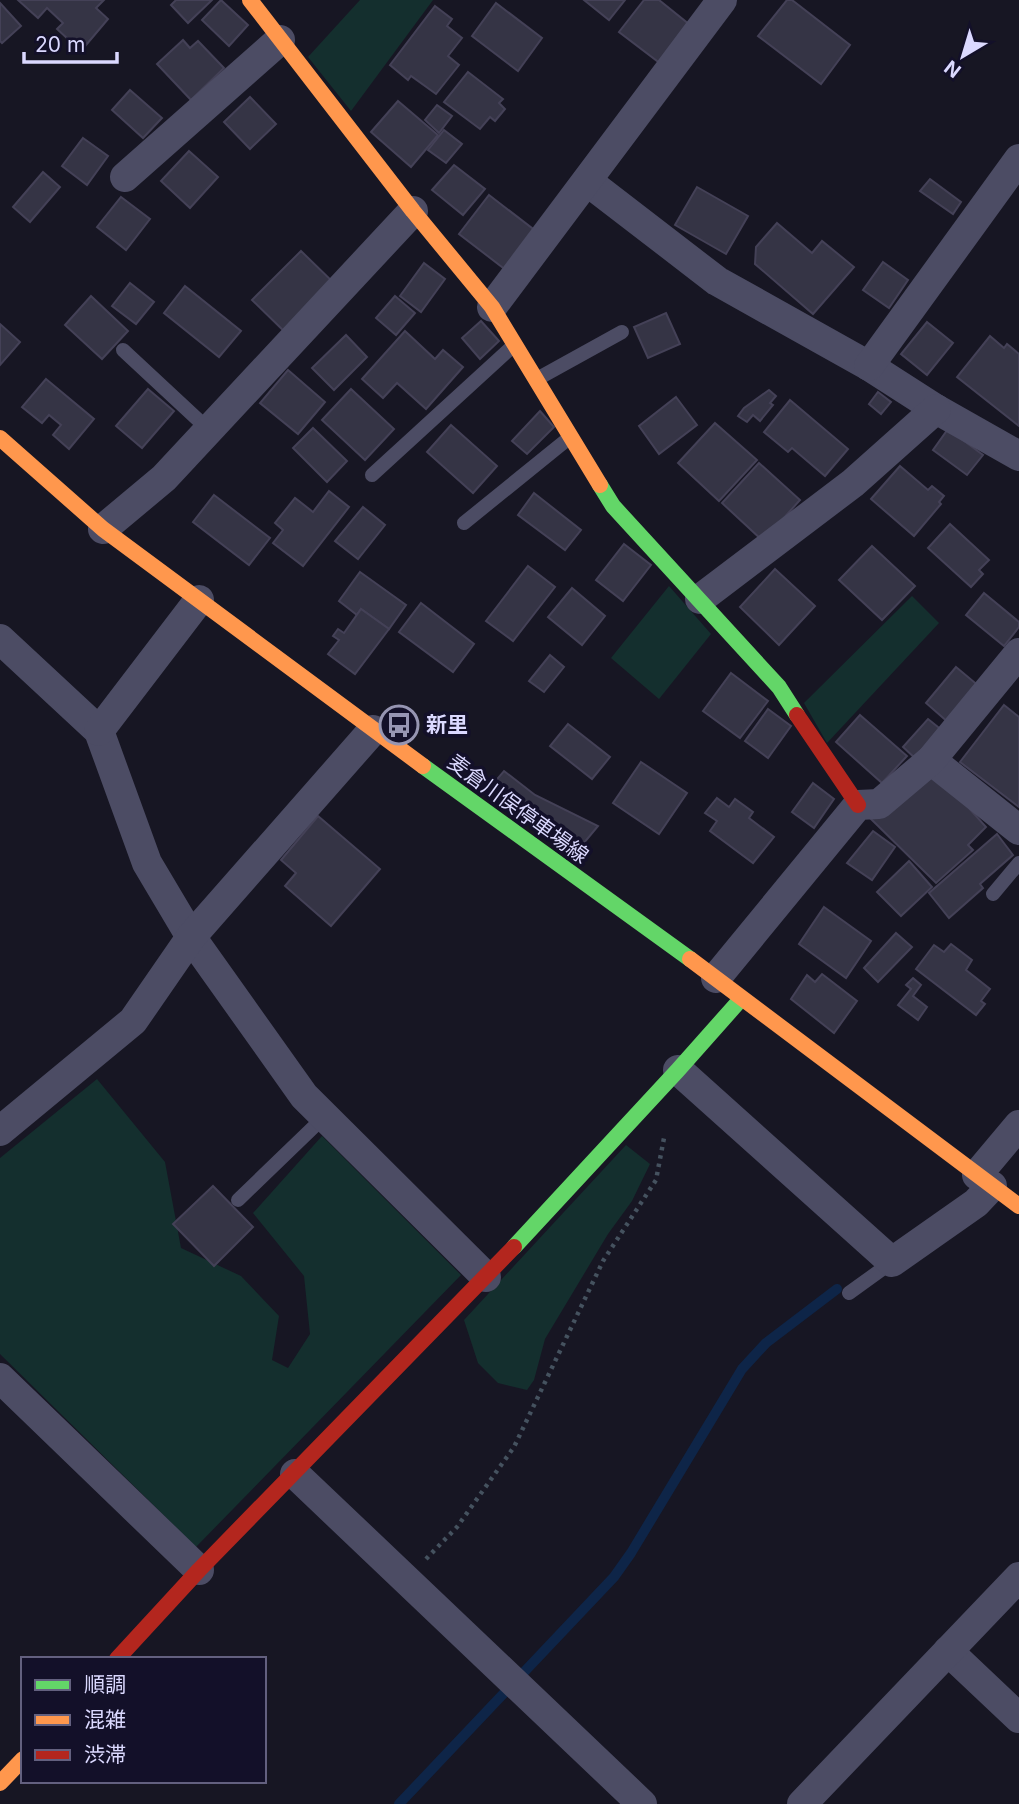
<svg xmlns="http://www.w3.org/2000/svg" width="1019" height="1804" font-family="Inter,'Noto Sans JP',sans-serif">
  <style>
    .green { fill: #142f2e }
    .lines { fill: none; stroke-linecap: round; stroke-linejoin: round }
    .stream { stroke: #0e2548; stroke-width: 10 }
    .building { fill: #353445; stroke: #444157; stroke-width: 2 }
    .path { stroke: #45525f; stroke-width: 4.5; stroke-dasharray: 3.5 5; stroke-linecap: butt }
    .lane { stroke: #4c4c64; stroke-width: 14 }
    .street { stroke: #4c4c64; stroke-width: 30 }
    .fast { stroke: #63d668; stroke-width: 16 }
    .slow { stroke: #ff974d; stroke-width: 16 }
    .jam { stroke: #b3261e; stroke-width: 16 }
    .labels { text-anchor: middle; stroke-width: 7; stroke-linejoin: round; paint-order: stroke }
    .poi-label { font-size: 21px; font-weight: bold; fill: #dbd9ff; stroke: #131029; text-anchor: start }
    .street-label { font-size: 21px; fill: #dbd9ff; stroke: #131029 }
  </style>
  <rect width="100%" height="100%" fill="#171623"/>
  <!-- green -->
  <g class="green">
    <polygon points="360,0 433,0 351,111 308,57"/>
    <polygon points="669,586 711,634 659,699 611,658"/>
    <polygon points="912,596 939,623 827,743 804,703"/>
    <polygon points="97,1079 165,1162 181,1248 241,1276 279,1316 272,1360 288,1368 310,1334 304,1276 253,1213 322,1136 461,1275 196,1547 0,1354 0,1158"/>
    <polygon points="626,1145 650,1164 632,1201 608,1234 545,1339 534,1380 527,1390 498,1383 478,1363 464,1320"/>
  </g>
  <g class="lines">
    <!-- stream -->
    <polyline class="stream" points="399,1804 614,1577 631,1553 742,1369 766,1343 837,1289"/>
  </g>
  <!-- building -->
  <g class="building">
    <polygon points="18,0 104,0 96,8 108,19 81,51 57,29 63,23 47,8 38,18"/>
    <polygon points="176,0 212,0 188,23 171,5"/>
    <polygon points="221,0 248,25 229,46 202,20"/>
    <polygon points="584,0 625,0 609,20"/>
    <polygon points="644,0 659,0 695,29 665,67 619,32"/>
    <polygon points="787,0 792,0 850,45 821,84 758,36"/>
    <polygon points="0,3 21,26 2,43 0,41"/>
    <polygon points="496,3 542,38 518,71 472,36"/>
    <polygon points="435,6 452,19 447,26 462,38 448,56 459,65 436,94 411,76 408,80 390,65"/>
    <polygon points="183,40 190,48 198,41 224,68 191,100 157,64"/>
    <polygon points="468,72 503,99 499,103 505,109 495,121 490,117 480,129 444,102"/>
    <polygon points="130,90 162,118 143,138 112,110"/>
    <polygon points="250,97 276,124 250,149 224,122"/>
    <polygon points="398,101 438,135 411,167 371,132"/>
    <polygon points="437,105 452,116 439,133 425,120"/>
    <polygon points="444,130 462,144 446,163 428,150"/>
    <polygon points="83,138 108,156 87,185 62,166"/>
    <polygon points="189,151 218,177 190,208 161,181"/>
    <polygon points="454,165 485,189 463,215 432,190"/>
    <polygon points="43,172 60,187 30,222 13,207"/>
    <polygon points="930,179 961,202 953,214 920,191"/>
    <polygon points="697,187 748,216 726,254 675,225"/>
    <polygon points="489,195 541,235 511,274 459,234"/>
    <polygon points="121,197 150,219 126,250 97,227"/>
    <polygon points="777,223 812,253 822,241 854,267 813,314 755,264 756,247"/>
    <polygon points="301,251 337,286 289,336 252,300"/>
    <polygon points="883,262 908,280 889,308 863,290"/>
    <polygon points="424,263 445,279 421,312 400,296"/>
    <polygon points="130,283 154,302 136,324 112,306"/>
    <polygon points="185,286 241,331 219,357 164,313"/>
    <polygon points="91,296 128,331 102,359 65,325"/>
    <polygon points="395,296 415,313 396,335 376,318"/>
    <polygon points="666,313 680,344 648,358 634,327"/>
    <polygon points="481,321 499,341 480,359 462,338"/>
    <polygon points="927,322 953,343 927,375 901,354"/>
    <polygon points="0,324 20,342 0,365"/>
    <polygon points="405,331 435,359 443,350 463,367 426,409 397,383 383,398 362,379"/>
    <polygon points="346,335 367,357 334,390 312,368"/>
    <polygon points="990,336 1004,348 1007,344 1019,354 1019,426 957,377"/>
    <polygon points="288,370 325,402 298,434 260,403"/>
    <polygon points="46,379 94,419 69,449 53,435 61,425 49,415 42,423 22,407"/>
    <polygon points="148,389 174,411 142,448 116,426"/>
    <polygon points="351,389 394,429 365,460 322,420"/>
    <polygon points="769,390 776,396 770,403 773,405 760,421 753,415 747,422 738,416 744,408"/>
    <polygon points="878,392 891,402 881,414 869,404"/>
    <polygon points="676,397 697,425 659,454 639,426"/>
    <polygon points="790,400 848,449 825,476 792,448 788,452 764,432"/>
    <polygon points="540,411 554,427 527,454 512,441"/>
    <polygon points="715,423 757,460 719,501 678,463"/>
    <polygon points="451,425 497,466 473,493 427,452"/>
    <polygon points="313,428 347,461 327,482 293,448"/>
    <polygon points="948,429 983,455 967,475 933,450"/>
    <polygon points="759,463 800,500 763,541 722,503"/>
    <polygon points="900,466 928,490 932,486 944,496 939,502 941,504 914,536 871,499"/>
    <polygon points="329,491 349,507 303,566 273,543 283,530 275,523 295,498 313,512"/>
    <polygon points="534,493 581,530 565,550 518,515"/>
    <polygon points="214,495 270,538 249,565 193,522"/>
    <polygon points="363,507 385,525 358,559 335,541"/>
    <polygon points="950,524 989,560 979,570 983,574 971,587 928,548"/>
    <polygon points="624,544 651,565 623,601 596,580"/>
    <polygon points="872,546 915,586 882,620 839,580"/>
    <polygon points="528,566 555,587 513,641 486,621"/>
    <polygon points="775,569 815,606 779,645 740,607"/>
    <polygon points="360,572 406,605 389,629 361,609 357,615 339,601"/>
    <polygon points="572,588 605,616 582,645 548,617"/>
    <polygon points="984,593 1019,622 1019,627 1004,646 966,615"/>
    <polygon points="421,603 474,644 453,672 399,632"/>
    <polygon points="361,609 389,629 355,674 328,654 339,640 333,636 338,629 344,633"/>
    <polygon points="550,655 564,667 544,692 529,681"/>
    <polygon points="956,667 980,687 949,723 926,703"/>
    <polygon points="731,673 768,701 740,738 703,711"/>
    <polygon points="1004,705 1019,717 1019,807 960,762"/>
    <polygon points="768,709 791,726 768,758 745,741"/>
    <polygon points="860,715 907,756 882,783 836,742"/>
    <polygon points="928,719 943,731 917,760 903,747"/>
    <polygon points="568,724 610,757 592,779 550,746"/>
    <polygon points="641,762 687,793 659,834 613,803"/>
    <polygon points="932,767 986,827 968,845 973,850 936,883 869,817"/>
    <polygon points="504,771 535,795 598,826 579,849 492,785"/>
    <polygon points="813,783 834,799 814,828 792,812"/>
    <polygon points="717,798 729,807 735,799 753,812 749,818 774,837 753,863 710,831 717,821 705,813"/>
    <polygon points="318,816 380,869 331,926 285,886 296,873 281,860"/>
    <polygon points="873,831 895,847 872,880 847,863"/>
    <polygon points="997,834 1013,855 980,884 983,888 949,918 929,893"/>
    <polygon points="909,861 932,887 901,916 877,892"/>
    <polygon points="824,907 871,941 846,978 799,944"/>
    <polygon points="896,933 912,947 878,982 864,968"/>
    <polygon points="951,944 972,960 966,970 990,989 981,1001 985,1004 976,1015 916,969 934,945 944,952"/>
    <polygon points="822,974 857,1001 834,1033 791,999 807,975 815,982"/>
    <polygon points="913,978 921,985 913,996 927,1007 918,1020 898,1005 911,989 906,985"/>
    <polygon points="213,1186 253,1227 214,1266 173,1224"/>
  </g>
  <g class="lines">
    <!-- path -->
    <polyline class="path" points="426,1559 457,1527 514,1447 603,1261 656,1180 664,1138"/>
    <!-- lane -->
    <g class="lane">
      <polyline points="123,350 209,430"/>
      <polyline points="537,379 622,332"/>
      <polyline points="372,475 513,346"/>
      <polyline points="464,523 569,438"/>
      <polyline points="993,894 1019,863"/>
      <polyline points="238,1200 324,1117"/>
      <polyline points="849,1293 892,1262"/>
    </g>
    <!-- street -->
    <g class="street">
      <polyline points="125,177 280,40"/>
      <polyline points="587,181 717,281 869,366 936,409 1019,456"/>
      <polyline points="492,307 722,0"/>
      <polyline points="869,366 1019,159"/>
      <polyline points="103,529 164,478 413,211"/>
      <polyline points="700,599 853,483 936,409"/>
      <polyline points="0,639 99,731 147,863 191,937 304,1096 486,1277"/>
      <polyline points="99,731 199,600"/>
      <polyline points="931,760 1019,830"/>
      <polyline points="716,978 858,805 879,804 931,760 1019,653"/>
      <polyline points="678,1070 892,1262 976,1203 992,1186"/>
      <polyline points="0,1131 133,1021 191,937 373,730"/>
      <polyline points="977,1175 1019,1125"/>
      <polyline points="0,1378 199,1570"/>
      <polyline points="295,1474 642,1804"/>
      <polyline points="948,1651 1019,1718"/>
      <polyline points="802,1804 1019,1577"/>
    </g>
    <!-- fast -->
    <g class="fast">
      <polyline points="600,485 613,506 779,687 797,715"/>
      <polyline points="423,766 690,959"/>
      <polyline points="514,1247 678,1070 741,999"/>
    </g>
    <!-- slow -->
    <g class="slow">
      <polyline points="250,0 413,211 492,307 600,485"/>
      <polyline points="0,438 103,529 423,766"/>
      <polyline points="690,959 1019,1206"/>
      <polyline points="0,1783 23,1759"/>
    </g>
    <!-- jam -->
    <g class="jam">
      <polyline points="797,715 858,805"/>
      <polyline points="117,1659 199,1570 514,1247"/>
    </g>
  </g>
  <!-- icons -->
  <defs>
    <symbol id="bus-ring" viewBox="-11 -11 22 22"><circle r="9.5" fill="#131029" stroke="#9695b2" stroke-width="1.5"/><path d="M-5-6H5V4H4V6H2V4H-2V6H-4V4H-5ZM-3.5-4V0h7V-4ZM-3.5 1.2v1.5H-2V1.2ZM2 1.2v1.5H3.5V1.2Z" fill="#9695b2"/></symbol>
  </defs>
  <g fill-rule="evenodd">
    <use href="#bus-ring" x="377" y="703" width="44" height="44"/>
  </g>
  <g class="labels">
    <!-- poi labels -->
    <g class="poi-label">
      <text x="426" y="732">新里</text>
    </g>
    <!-- street labels -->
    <g class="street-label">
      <text transform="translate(518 809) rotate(36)" y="7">麦倉川俣停車場線</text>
    </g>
  </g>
  <!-- legend -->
  <rect x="21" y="1657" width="245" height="126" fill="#131029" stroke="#63607f" stroke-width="2"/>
  <rect x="35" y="1680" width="35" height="10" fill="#63d668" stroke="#63607f" stroke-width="2"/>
  <text x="84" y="1692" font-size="21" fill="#dbd9ff">順調</text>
  <rect x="35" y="1715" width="35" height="10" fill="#ff974d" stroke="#63607f" stroke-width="2"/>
  <text x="84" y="1727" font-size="21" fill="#dbd9ff">混雑</text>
  <rect x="35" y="1750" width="35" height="10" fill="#b3261e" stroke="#63607f" stroke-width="2"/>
  <text x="84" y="1762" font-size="21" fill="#dbd9ff">渋滞</text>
  <!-- north arrow -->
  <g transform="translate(963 56) rotate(218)" stroke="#131029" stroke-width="5" paint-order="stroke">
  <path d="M0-5L12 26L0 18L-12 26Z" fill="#dbd9ff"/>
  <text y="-10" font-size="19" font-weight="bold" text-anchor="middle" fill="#dbd9ff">N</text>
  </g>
  <!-- scale -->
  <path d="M24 52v10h93v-10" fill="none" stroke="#dbd9ff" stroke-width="3.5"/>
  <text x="35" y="52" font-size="21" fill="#dbd9ff" stroke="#131029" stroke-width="5" paint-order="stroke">20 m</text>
</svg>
